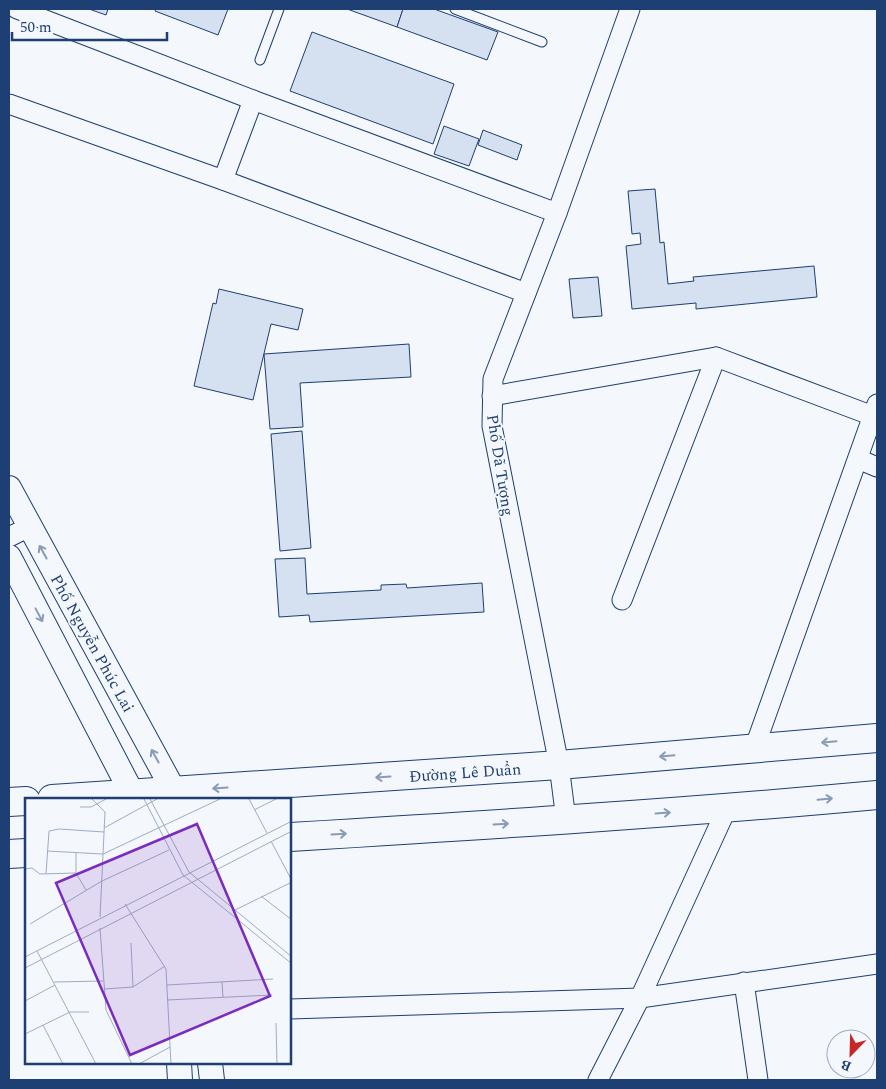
<svg xmlns="http://www.w3.org/2000/svg" width="886" height="1089" font-family="Spectral,serif">
  <style>
    .building { fill: #d5e0f0; stroke: #1d3f73 }
    .lines { fill: none; stroke-linecap: round; stroke-linejoin: round }
    .service-casing { stroke: #1d3f73; stroke-width: 11 }
    .minor-casing { stroke: #1d3f73; stroke-width: 21 }
    .tertiary-casing { stroke: #1d3f73; stroke-width: 26 }
    .primary-casing { stroke: #1d3f73; stroke-width: 30 }
    .service { stroke: #f4f7fb; stroke-width: 9 }
    .minor { stroke: #f4f7fb; stroke-width: 19 }
    .tertiary { stroke: #f4f7fb; stroke-width: 24 }
    .primary { stroke: #f4f7fb; stroke-width: 28 }
    .oneway { stroke: #889bb7 }
    .labels { text-anchor: middle; stroke-width: 4; stroke-linejoin: round; paint-order: stroke }
    .street-label { font-size: 16px; fill: #1d3f73; stroke: #f4f7fb }
    .inset-road { fill: none; stroke: #9eadc5; stroke-width: 1 }
    .view { fill: #7b2cbf; fill-opacity: 0.15; stroke: #7b2cbf; stroke-width: 2.5 }
    .inset-edge { fill: none; stroke: #1d3f73; stroke-width: 2.5 }
  </style>
  <rect width="100%" height="100%" fill="#f4f7fb"/>
  <!-- building -->
  <g class="building">
    <polygon points="89,9 108,9 106,15"/>
    <polygon points="156,9 228,9 218,35 155,11"/>
    <polygon points="347,9 403,9 397,27"/>
    <polygon points="403,9 434,9 498,32 487,60 397,27"/>
    <polygon points="312,32 454,84 433,144 290,91"/>
    <polygon points="444,126 479,139 469,166 434,154"/>
    <polygon points="483,130 522,145 517,160 478,145"/>
    <polygon points="655,189 660,243 664,242 668,284 694,281 693,277 814,266 817,297 696,309 696,303 632,309 626,246 641,244 640,233 632,234 628,191"/>
    <polygon points="598,277 602,316 573,318 569,279"/>
    <polygon points="219,289 303,309 298,330 271,324 253,400 194,386 213,303 216,304"/>
    <polygon points="409,344 411,377 300,383 303,427 270,429 264,354"/>
    <polygon points="302,431 311,548 280,551 271,434"/>
    <polygon points="305,558 307,594 381,590 381,585 406,584 407,588 482,583 484,612 310,622 309,615 279,617 275,559"/>
  </g>
  <g class="lines">
    <defs>
      <g id="service">
        <polyline points="455,9 542,42"/>
        <polyline points="260,60 279,9"/>
      </g>
      <g id="minor">
        <polyline points="17,9 253,100 557,213"/>
        <polyline points="9,104 223,180 526,293"/>
        <polyline points="223,180 253,100"/>
        <polyline points="492,396 716,357 873,416"/>
        <polyline points="858,459 877,467"/>
        <polyline points="9,537 29,527"/>
        <polyline points="622,600 716,357"/>
        <polyline points="754,749 877,404"/>
        <polyline points="566,820 559,765 492,426 493,379 557,213 630,9"/>
        <polyline points="744,982 758,1080"/>
        <polyline points="290,1009 640,998 877,964"/>
        <polyline points="598,1080 640,998 727,808"/>
      </g>
      <g id="tertiary">
        <polyline points="9,488 174,791 177,799"/>
        <polyline points="9,557 135,799"/>
        <polyline points="179,1063 180,1080"/>
        <polyline points="210,1063 212,1080"/>
      </g>
      <g id="primary">
        <polyline points="52,799 559,765 877,738"/>
        <polyline points="9,802 26,801"/>
        <path d="M290,837C486,825 682,813 877,795"/>
        <polyline points="9,854 26,853"/>
      </g>
    </defs>
    <!-- service casing -->
    <use href="#service" class="service-casing"/>
    <!-- minor casing -->
    <use href="#minor" class="minor-casing"/>
    <!-- tertiary casing -->
    <use href="#tertiary" class="tertiary-casing"/>
    <!-- primary casing -->
    <use href="#primary" class="primary-casing"/>
    <!-- service -->
    <use href="#service" class="service"/>
    <!-- minor -->
    <use href="#minor" class="minor"/>
    <!-- tertiary -->
    <use href="#tertiary" class="tertiary"/>
    <!-- primary -->
    <use href="#primary" class="primary"/>
  </g>
  <!-- one-way arrows -->
  <defs><path id="oneway-shaft" d="M-6 0H5M1.5-3L5.5 0L1.5 3" fill="none" stroke-width="1.6" stroke-linecap="round" stroke-linejoin="round" transform="scale(1.25)"/></defs>
  <g class="oneway">
    <use href="#oneway-shaft" transform="translate(43 552) rotate(-119)"/>
    <use href="#oneway-shaft" transform="translate(39 615) rotate(62)"/>
    <use href="#oneway-shaft" transform="translate(829 742) rotate(175)"/>
    <use href="#oneway-shaft" transform="translate(155 756) rotate(-119)"/>
    <use href="#oneway-shaft" transform="translate(667 756) rotate(175)"/>
    <use href="#oneway-shaft" transform="translate(383 777) rotate(176)"/>
    <use href="#oneway-shaft" transform="translate(220 788) rotate(176)"/>
    <use href="#oneway-shaft" transform="translate(825 799) rotate(-5)"/>
    <use href="#oneway-shaft" transform="translate(663 813) rotate(-4)"/>
    <use href="#oneway-shaft" transform="translate(501 824) rotate(-3)"/>
    <use href="#oneway-shaft" transform="translate(339 834) rotate(-3)"/>
  </g>
  <g class="labels">
    <!-- street labels -->
    <g class="street-label">
      <text transform="translate(501 465) rotate(81)" y="6">Phố Dã Tượng</text>
      <text transform="translate(93 643) rotate(61)" y="6">Phố Nguyễn Phúc Lai</text>
      <text transform="translate(465 772) rotate(-4)" y="6">Đường Lê Duẩn</text>
    </g>
  </g>
  <!-- overview -->
  <g transform="translate(25 798)">
    <rect width="266" height="266" fill="#f4f7fb"/>
    <path class="inset-road" d="M67,1L80,14L75,119M119,1L158,77L267,166M125,1L164,74L267,159M224,1L242,35M55,9H66L81,1M229,12L251,1M79,30L132,1M246,43L267,83M22,53L78,56L195,1M51,55V75L61,92M0,71L7,70L15,76L51,75M21,76L24,33L34,31L79,34M236,98L267,122M100,106L141,171L146,266M208,113L267,84M5,126L77,83L144,52M75,130L81,212L107,266M106,145L108,189M12,153L71,266M0,159L267,23M0,170L267,33M29,184L78,183M197,184L198,199M142,187L248,181M79,191L108,189L140,168M142,202L247,197M0,203L30,187M251,225L252,266M18,227L38,266M0,236L45,214H64M114,266L145,249"/>
    <path class="view" d="M172,26L245,198L105,257L31,85Z"/>
    <rect width="266" height="266" class="inset-edge"/>
  </g>
  <!-- border -->
  <rect width="886" height="1089" fill="none" stroke="#1d3f73" stroke-width="20"/>
  <!-- north arrow -->
  <g transform="translate(851 1054) rotate(203)"><circle r="24" fill="#f4f7fb" stroke="#9eadc5"/>
  <path d="M0-4L9 19L0 12L-9 19Z" fill="#c62828"/>
  <text y="-8" font-size="14" font-weight="bold" text-anchor="middle" fill="#1d3f73">B</text>
  </g>
  <!-- scale -->
  <path d="M12 32v8h155v-8" fill="none" stroke="#1d3f73" stroke-width="2.5"/>
  <text x="20" y="32" font-size="15" fill="#1d3f73" stroke="#f4f7fb" stroke-width="4" paint-order="stroke">50 m</text>
</svg>
